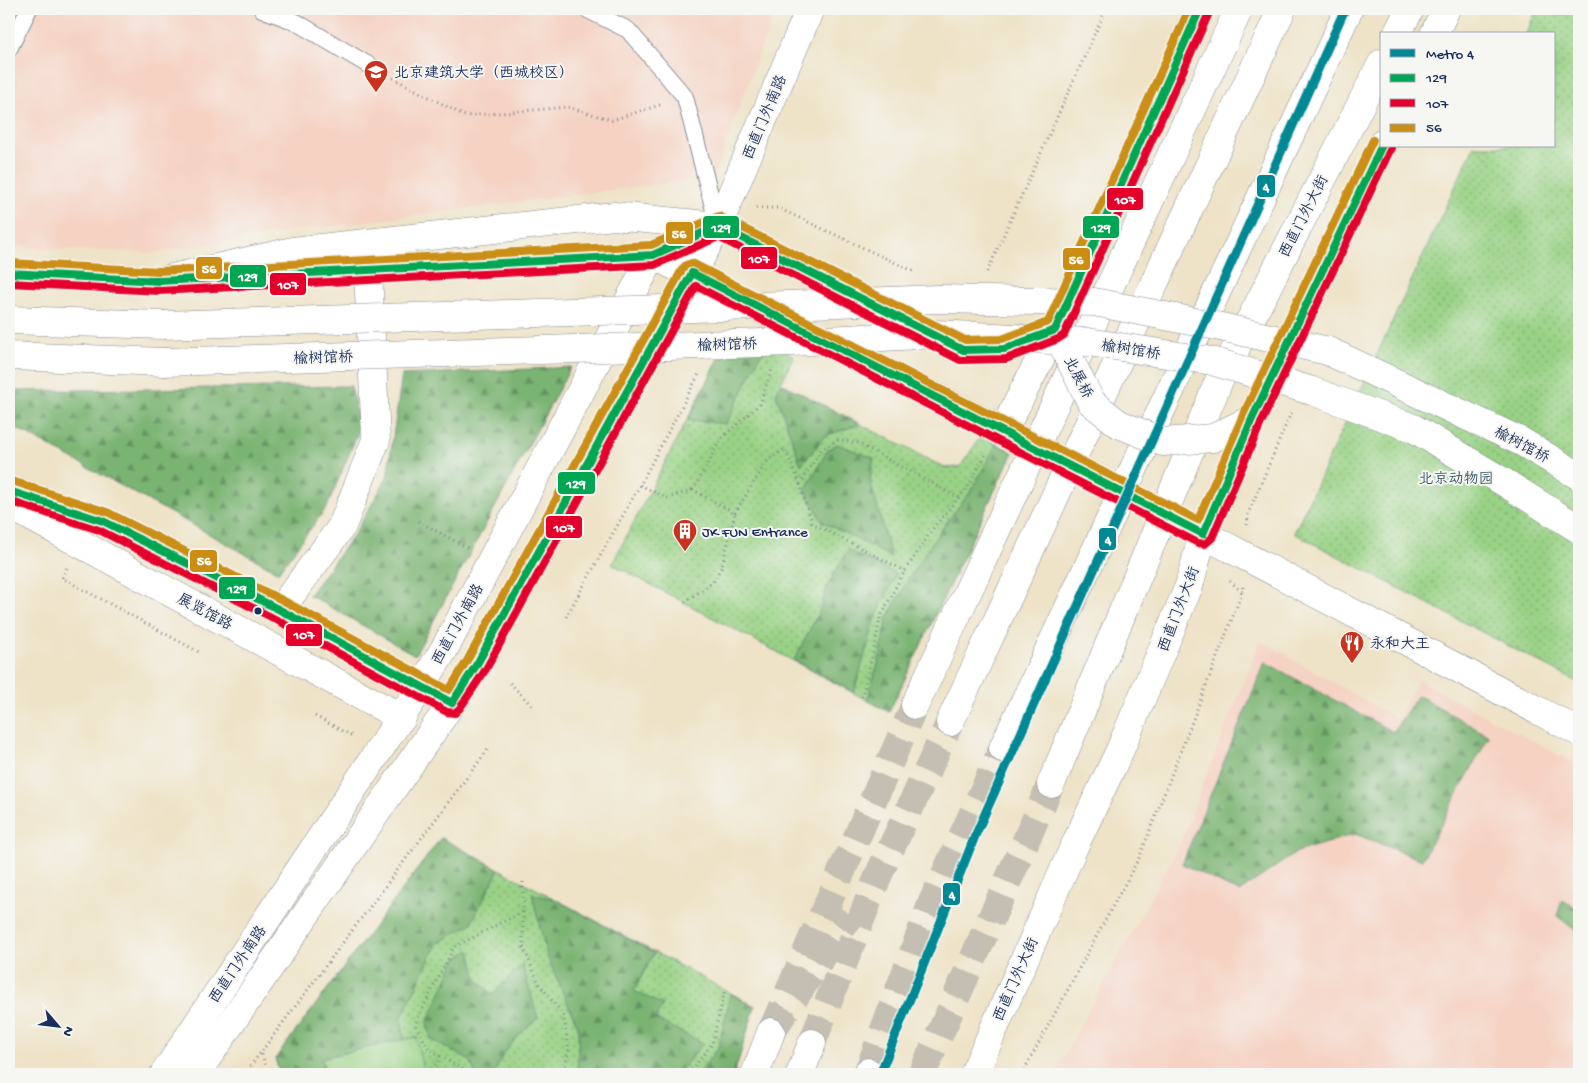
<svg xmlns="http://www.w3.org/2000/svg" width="1588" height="1083" font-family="'Gochi Hand','LXGW WenKai TC',sans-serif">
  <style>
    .built { fill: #f5d2c2 }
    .green { fill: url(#green-dots); stroke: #5a8072 }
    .forest { fill: url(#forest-firs); stroke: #4a7268 }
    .pitch { fill: #99d285; stroke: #5a8072 }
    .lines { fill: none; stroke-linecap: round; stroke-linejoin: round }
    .tertiary-tunnel { stroke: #c4bfb2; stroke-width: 28; stroke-dasharray: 28 14; stroke-linecap: butt }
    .trunk-tunnel { stroke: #c4bfb2; stroke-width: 28; stroke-dasharray: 28 14; stroke-linecap: butt }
    .service-casing { stroke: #848992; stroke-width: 18 }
    .minor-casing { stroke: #848992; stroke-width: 29 }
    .tertiary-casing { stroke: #848992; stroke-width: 29 }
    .secondary-casing { stroke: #848992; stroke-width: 29 }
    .trunk-casing { stroke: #848992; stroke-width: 29 }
    .path { stroke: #848992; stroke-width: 3; stroke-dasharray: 1 4; stroke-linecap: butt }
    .service { stroke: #fff; stroke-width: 16 }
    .minor { stroke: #fff; stroke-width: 28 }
    .tertiary { stroke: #fff; stroke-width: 28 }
    .secondary { stroke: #fff; stroke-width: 28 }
    .trunk { stroke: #fff; stroke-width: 28 }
    .tertiary-bridge-casing { stroke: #848992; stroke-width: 29; stroke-linecap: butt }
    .secondary-bridge-casing { stroke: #848992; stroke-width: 29; stroke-linecap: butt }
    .tertiary-bridge { stroke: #fff; stroke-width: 28 }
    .secondary-bridge { stroke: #fff; stroke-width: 28 }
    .bus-1-casing { stroke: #f6f6f2; stroke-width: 11 }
    .bus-2-casing { stroke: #f6f6f2; stroke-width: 11 }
    .bus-3-casing { stroke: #f6f6f2; stroke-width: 11 }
    .bus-1 { stroke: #00a651; stroke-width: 8 }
    .bus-2 { stroke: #e4002b; stroke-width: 8 }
    .bus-3 { stroke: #cb8e13; stroke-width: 8 }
    .metro-1-casing { stroke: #f6f6f2; stroke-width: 12 }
    .metro-1 { stroke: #008994; stroke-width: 9 }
    .bus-dot { fill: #1b2f5e; stroke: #f6f6f2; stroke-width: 2 }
    .labels { text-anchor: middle; stroke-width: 4; stroke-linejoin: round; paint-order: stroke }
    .poi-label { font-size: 15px; fill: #1b2f5e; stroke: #f6f6f2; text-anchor: start }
    .street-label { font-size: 15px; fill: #1b2f5e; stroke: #f6f6f2 }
    .park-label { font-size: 15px; fill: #3a5868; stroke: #f6f6f2 }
    .line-badge { stroke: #f6f6f2; stroke-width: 2 }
    .badge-label { font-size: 14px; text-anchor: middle; font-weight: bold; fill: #fff }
  </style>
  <defs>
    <pattern id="green-dots" width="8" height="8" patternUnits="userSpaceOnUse" patternTransform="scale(1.25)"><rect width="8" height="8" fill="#99d285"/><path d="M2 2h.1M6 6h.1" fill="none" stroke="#7cab70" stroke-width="1.8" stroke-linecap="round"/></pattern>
    <pattern id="forest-firs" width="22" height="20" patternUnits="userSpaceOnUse" patternTransform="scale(1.25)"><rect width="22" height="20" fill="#7ab472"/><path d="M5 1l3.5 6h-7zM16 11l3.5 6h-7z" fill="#639361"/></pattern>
  </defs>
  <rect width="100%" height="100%" fill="#f6f6f2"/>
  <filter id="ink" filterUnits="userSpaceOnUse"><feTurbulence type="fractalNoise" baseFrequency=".02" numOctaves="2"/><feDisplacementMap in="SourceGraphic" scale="10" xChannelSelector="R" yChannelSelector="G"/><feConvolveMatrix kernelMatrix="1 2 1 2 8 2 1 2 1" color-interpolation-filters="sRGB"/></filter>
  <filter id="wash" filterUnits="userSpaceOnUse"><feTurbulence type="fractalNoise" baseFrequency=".0096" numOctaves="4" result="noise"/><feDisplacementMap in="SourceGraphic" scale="20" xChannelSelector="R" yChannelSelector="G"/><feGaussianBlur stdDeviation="1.12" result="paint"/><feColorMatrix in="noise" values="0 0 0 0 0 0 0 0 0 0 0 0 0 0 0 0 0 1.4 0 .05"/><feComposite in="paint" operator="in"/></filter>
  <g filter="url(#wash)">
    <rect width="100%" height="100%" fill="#eee3c7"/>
    <!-- built -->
    <g class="built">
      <polygon points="9,9 775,9 714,177 291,231 151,253 9,247"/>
      <polygon points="1260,640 1397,719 1418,680 1579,765 1579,1074 1054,1074 1178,848"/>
    </g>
    <!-- green -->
    <g class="green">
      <polygon points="1537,9 1579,9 1579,683 1294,533 1474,146 1554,146 1554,34 1526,34"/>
      <polygon points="736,326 794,356 781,383 945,468 960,467 981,436 1013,452 889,712 612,564"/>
      <polygon points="441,838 755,1006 734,1074 281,1074 275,1059"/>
    </g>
    <!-- forest -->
    <g class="forest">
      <polygon points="736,326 767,342 726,424 688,420"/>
      <polygon points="571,367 415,655 309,595 355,533 387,478 402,375"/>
      <polygon points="781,383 860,424 825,436 801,465 776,394"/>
      <polygon points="351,386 360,428 327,507 278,572 9,424 9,391"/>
      <polygon points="837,444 874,458 870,480 891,557 823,522 805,490 827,451"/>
      <polygon points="996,444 1013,452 889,712 867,700 880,657 888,617 909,578 940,531 972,490"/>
      <polygon points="848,550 896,574 876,617 854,692 794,660 821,608 827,586"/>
      <polygon points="1265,662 1393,732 1418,695 1489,736 1422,860 1355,834 1297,852 1239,892 1182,864"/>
      <polygon points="441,838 499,869 471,924 437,944 401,1019 405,1040 322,1058 326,1074 280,1074 275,1059"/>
      <polygon points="532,894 555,899 654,953 634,991 663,1005 655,1019 703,1043 678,1074 577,1074 579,1029 547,956"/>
      <polygon points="1562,900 1579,909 1579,933 1557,916"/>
      <path d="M470,950L477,980L493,995L522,964L538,1018C519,1033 502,1052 494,1074H476L470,1061L431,1039L427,1023L456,959Z"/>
      <polygon points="731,994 755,1006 734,1074 698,1074 718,1048"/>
    </g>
    <!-- pitch -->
    <polygon class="pitch" points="416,1037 424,1074 326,1074 322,1058"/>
  </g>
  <g filter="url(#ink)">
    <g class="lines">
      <!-- tertiary-tunnel -->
      <g class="tertiary-tunnel">
        <polyline points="771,1032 915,705"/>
        <polyline points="922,1074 1051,784"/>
      </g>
      <!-- trunk-tunnel -->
      <g class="trunk-tunnel">
        <polyline points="771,1032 851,915"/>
        <polyline points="812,1043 879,874 950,722"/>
        <polyline points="868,1072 932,902 1003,748"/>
      </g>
      <defs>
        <g id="service">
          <polyline points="262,9 296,22 375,69"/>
          <polyline points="586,9 628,30 685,97 718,226"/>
          <polyline points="9,49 29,9"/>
        </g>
        <polyline id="minor" points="1203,534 1579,732"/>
        <g id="tertiary">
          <polyline points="1397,34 1410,9"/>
          <polyline points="1434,34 1446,9"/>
          <polyline points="653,255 1003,431 1055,330 1200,9"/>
          <polyline points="9,273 159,281 175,280"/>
          <polyline points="236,277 653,255 716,226"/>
          <polyline points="159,281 293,251 614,216 718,226 963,350 1004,349 1011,346"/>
          <polyline points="9,491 103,521 280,610 438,695"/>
          <polyline points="9,505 402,718"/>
          <polyline points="280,610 342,526 376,440 368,271"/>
          <polyline points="915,705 1239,9"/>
          <polyline points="1051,784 1218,383 1382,63"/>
          <polyline points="164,1074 421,687 446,646 653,255"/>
          <polyline points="196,1074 452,703 477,664 718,226 810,9"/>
          <polyline points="755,1074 771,1032"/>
          <polyline points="974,1074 1073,849 1120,750 1189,586 1203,534 1252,419 1382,144"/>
        </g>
        <g id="secondary">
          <polyline points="9,320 163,325"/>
          <polyline points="9,356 164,362"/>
        </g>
        <g id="trunk">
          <polyline points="950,722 1282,9"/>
          <polyline points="1003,748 1349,9"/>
          <polyline points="800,1074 812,1043"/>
          <polyline points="867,1074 868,1072"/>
        </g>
      </defs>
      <!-- service casing -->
      <use href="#service" class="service-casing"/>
      <!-- minor casing -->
      <use href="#minor" class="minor-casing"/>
      <!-- tertiary casing -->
      <use href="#tertiary" class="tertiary-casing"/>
      <!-- secondary casing -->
      <use href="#secondary" class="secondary-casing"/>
      <!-- trunk casing -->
      <use href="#trunk" class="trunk-casing"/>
      <!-- path -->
      <g class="path">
        <polyline points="393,78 465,116 567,107 612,120 663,104"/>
        <polyline points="756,208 778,208 913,271"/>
        <polyline points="987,272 1106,9"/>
        <polyline points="800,484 812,523 905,571"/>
        <polyline points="640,485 667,498 693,490"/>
        <polyline points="735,513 767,461 785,449 800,484 821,450 837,440 858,443 959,498"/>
        <polyline points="418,521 468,548"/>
        <polyline points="1247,525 1248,514 1291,413"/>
        <polyline points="67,568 62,578 199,652"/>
        <polyline points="1230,581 1242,592"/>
        <polyline points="685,602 713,582 722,566 735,513 693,490 721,439 760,404 772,369"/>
        <polyline points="566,617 640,485 700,372"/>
        <polyline points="510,683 532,706"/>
        <polyline points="862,697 875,645 880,618 901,577 934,527 967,488 986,454"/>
        <polyline points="315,716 354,737"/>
        <polyline points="523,882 523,946 539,984 563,1014 569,1049 563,1074"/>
        <polyline points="244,1074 261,1052"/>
        <polyline points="269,1074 261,1052 489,748"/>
        <polyline points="430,1074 441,1057"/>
        <polyline points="464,1074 462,1069 429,1049 415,1024 454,947 524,911"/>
        <polyline points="689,1074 712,1044 725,990"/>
        <polyline points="1022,1074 1140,856 1242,593 1243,586"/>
      </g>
      <!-- service -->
      <use href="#service" class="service"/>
      <!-- minor -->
      <use href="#minor" class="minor"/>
      <!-- tertiary -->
      <use href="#tertiary" class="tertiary"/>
      <!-- secondary -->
      <use href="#secondary" class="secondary"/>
      <!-- trunk -->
      <use href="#trunk" class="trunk"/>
      <defs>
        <g id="tertiary-bridge">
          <polyline points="1055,330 1091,402 1119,424 1163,442 1213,438 1252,419"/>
          <polyline points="1003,431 1203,534"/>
        </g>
        <g id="secondary-bridge">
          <polyline points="163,325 787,305 938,299 1094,302 1221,327 1328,351 1522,442 1579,476"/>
          <polyline points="164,362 792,342 936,334 1088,342 1212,361 1312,391 1413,428 1502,481 1579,529"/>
        </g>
      </defs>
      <!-- tertiary-bridge casing -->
      <use href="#tertiary-bridge" class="tertiary-bridge-casing"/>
      <!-- secondary-bridge casing -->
      <use href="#secondary-bridge" class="secondary-bridge-casing"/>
      <!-- tertiary-bridge -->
      <use href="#tertiary-bridge" class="tertiary-bridge"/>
      <!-- secondary-bridge -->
      <use href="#secondary-bridge" class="secondary-bridge"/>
      <defs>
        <g id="bus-1">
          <polyline points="9,273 159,281 653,255 718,226 963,350 1004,349 1055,330 1200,9"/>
          <polyline points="9,491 103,521 280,610 452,703 477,664 692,273 1203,534 1252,419 1382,145"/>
        </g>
        <g id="bus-2">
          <polyline points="9,283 159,291 654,265 718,237 960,360 1006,359 1058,339 1064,335 1209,13"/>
          <polyline points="9,501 99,530 275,619 447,712 455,713 460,708 486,669 696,286 1198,543 1205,544 1212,538 1261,423 1391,148"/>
        </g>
        <g id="bus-3">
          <polyline points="10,263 159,271 651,245 719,216 965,340 1002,339 1048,322 1189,9"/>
          <polyline points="12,481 107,512 284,601 449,690 468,659 683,268 686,265 692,263 1198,520 1243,415 1373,140"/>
        </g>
      </defs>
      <!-- bus-1 casing -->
      <use href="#bus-1" class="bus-1-casing"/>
      <!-- bus-2 casing -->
      <use href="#bus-2" class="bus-2-casing"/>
      <!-- bus-3 casing -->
      <use href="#bus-3" class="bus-3-casing"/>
      <!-- bus-1 -->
      <use href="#bus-1" class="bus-1"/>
      <!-- bus-2 -->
      <use href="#bus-2" class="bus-2"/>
      <!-- bus-3 -->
      <use href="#bus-3" class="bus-3"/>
      <defs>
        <polyline id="metro-1" points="880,1074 975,836 1345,9"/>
      </defs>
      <!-- metro-1 casing -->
      <use href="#metro-1" class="metro-1-casing"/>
      <!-- metro-1 -->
      <use href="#metro-1" class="metro-1"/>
    </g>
  </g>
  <!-- icons -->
  <defs>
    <symbol id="university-pin" viewBox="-11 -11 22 30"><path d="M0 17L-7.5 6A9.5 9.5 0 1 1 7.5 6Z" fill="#c8321e" stroke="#f6f6f2"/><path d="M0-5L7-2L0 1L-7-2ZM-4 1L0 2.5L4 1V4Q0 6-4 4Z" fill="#fff"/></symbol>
    <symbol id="building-pin" viewBox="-11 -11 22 30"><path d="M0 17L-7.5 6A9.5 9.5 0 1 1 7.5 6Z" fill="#c8321e" stroke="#f6f6f2"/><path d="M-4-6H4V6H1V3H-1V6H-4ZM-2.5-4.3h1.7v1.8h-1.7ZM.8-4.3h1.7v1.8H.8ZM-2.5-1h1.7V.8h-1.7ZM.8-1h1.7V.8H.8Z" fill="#fff"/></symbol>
    <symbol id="restaurant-pin" viewBox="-11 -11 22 30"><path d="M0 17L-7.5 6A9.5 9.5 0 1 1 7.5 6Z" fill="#c8321e" stroke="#f6f6f2"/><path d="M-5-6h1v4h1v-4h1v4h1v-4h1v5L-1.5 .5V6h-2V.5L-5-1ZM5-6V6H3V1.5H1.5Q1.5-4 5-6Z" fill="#fff"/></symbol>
  </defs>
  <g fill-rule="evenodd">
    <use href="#university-pin" x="362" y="58" width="28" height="38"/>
    <use href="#building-pin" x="671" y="517" width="28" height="38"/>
    <use href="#restaurant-pin" x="1338" y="629" width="28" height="38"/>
  </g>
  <!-- markers -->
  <circle class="bus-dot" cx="258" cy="611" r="4.5"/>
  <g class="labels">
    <!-- poi labels -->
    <g class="poi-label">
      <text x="394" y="77">北京建筑大学（西城校区）</text>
      <text x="702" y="536">JK FUN Entrance</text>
      <text x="1370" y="648">永和大王</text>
    </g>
    <!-- street labels -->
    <g class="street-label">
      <text transform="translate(764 117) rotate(-67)" y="5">西直门外南路</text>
      <text transform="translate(1303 216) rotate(-63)" y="5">西直门外大街</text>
      <text transform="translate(727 344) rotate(-2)" y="5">榆树馆桥</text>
      <text transform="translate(1131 349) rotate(9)" y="5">榆树馆桥</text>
      <text transform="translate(323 357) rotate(-2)" y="5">榆树馆桥</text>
      <text transform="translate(1079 377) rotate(62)" y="5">北展桥</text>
      <text transform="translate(1522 444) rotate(28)" y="5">榆树馆桥</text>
      <text transform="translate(1178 609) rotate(-69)" y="5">西直门外大街</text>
      <text transform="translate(205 611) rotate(28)" y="5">展览馆路</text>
      <text transform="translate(457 624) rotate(-61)" y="5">西直门外南路</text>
      <text transform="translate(237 964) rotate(-56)" y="5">西直门外南路</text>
      <text transform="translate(1015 979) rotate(-66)" y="5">西直门外大街</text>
    </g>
    <!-- park labels -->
    <g class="park-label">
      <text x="1456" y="483">北京动物园</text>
    </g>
  </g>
  <g class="line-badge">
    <rect x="1256" y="174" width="20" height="24" rx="5" fill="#008994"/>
    <rect x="1106" y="187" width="38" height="24" rx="5" fill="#e4002b"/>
    <rect x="702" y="215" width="38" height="24" rx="5" fill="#00a651"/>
    <rect x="1082" y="215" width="38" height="24" rx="5" fill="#00a651"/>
    <rect x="665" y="221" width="29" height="24" rx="5" fill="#cb8e13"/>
    <rect x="740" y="246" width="38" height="24" rx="5" fill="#e4002b"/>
    <rect x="1062" y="247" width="29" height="24" rx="5" fill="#cb8e13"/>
    <rect x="195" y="256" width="28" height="24" rx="5" fill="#cb8e13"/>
    <rect x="229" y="264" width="38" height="24" rx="5" fill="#00a651"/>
    <rect x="269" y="272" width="38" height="24" rx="5" fill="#e4002b"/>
    <rect x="557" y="471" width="39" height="24" rx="5" fill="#00a651"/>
    <rect x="545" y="515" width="38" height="24" rx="5" fill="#e4002b"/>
    <rect x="1098" y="527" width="19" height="24" rx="5" fill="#008994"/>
    <rect x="189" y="549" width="29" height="24" rx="5" fill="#cb8e13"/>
    <rect x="218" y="576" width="38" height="24" rx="5" fill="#00a651"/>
    <rect x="285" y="623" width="38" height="24" rx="5" fill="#e4002b"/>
    <rect x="942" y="882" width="19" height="24" rx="5" fill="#008994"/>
  </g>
  <g class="badge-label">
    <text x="1266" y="191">4</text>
    <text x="1125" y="204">107</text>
    <text x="721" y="232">129</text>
    <text x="1101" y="232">129</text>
    <text x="679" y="238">56</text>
    <text x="759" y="263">107</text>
    <text x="1076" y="264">56</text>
    <text x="209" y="273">56</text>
    <text x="248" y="281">129</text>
    <text x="288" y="289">107</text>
    <text x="576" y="488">129</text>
    <text x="564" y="532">107</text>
    <text x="1108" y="544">4</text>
    <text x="204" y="565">56</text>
    <text x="237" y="593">129</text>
    <text x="304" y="639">107</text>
    <text x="952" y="899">4</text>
  </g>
  <!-- margin -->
  <rect width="1588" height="1083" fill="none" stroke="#f6f6f2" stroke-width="30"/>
  <!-- legend -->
  <rect x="1380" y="32" width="175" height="115" fill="#f6f6f2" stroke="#9ea6b7"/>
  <rect x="1390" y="49" width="25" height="8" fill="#008994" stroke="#9ea6b7"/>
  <text x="1426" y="58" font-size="15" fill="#1b2f5e">Metro 4</text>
  <rect x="1390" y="74" width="25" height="8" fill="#00a651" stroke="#9ea6b7"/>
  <text x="1426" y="82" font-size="15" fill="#1b2f5e">129</text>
  <rect x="1390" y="99" width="25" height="8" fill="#e4002b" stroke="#9ea6b7"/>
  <text x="1426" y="108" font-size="15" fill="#1b2f5e">107</text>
  <rect x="1390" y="124" width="25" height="8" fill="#cb8e13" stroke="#9ea6b7"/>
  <text x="1426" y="132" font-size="15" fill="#1b2f5e">56</text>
  <!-- north arrow -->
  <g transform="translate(58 1026) rotate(118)" stroke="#f6f6f2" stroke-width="4" paint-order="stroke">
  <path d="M0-4L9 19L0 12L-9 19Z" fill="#1b2f5e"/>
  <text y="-8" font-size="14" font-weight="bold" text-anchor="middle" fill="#1b2f5e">N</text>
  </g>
</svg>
